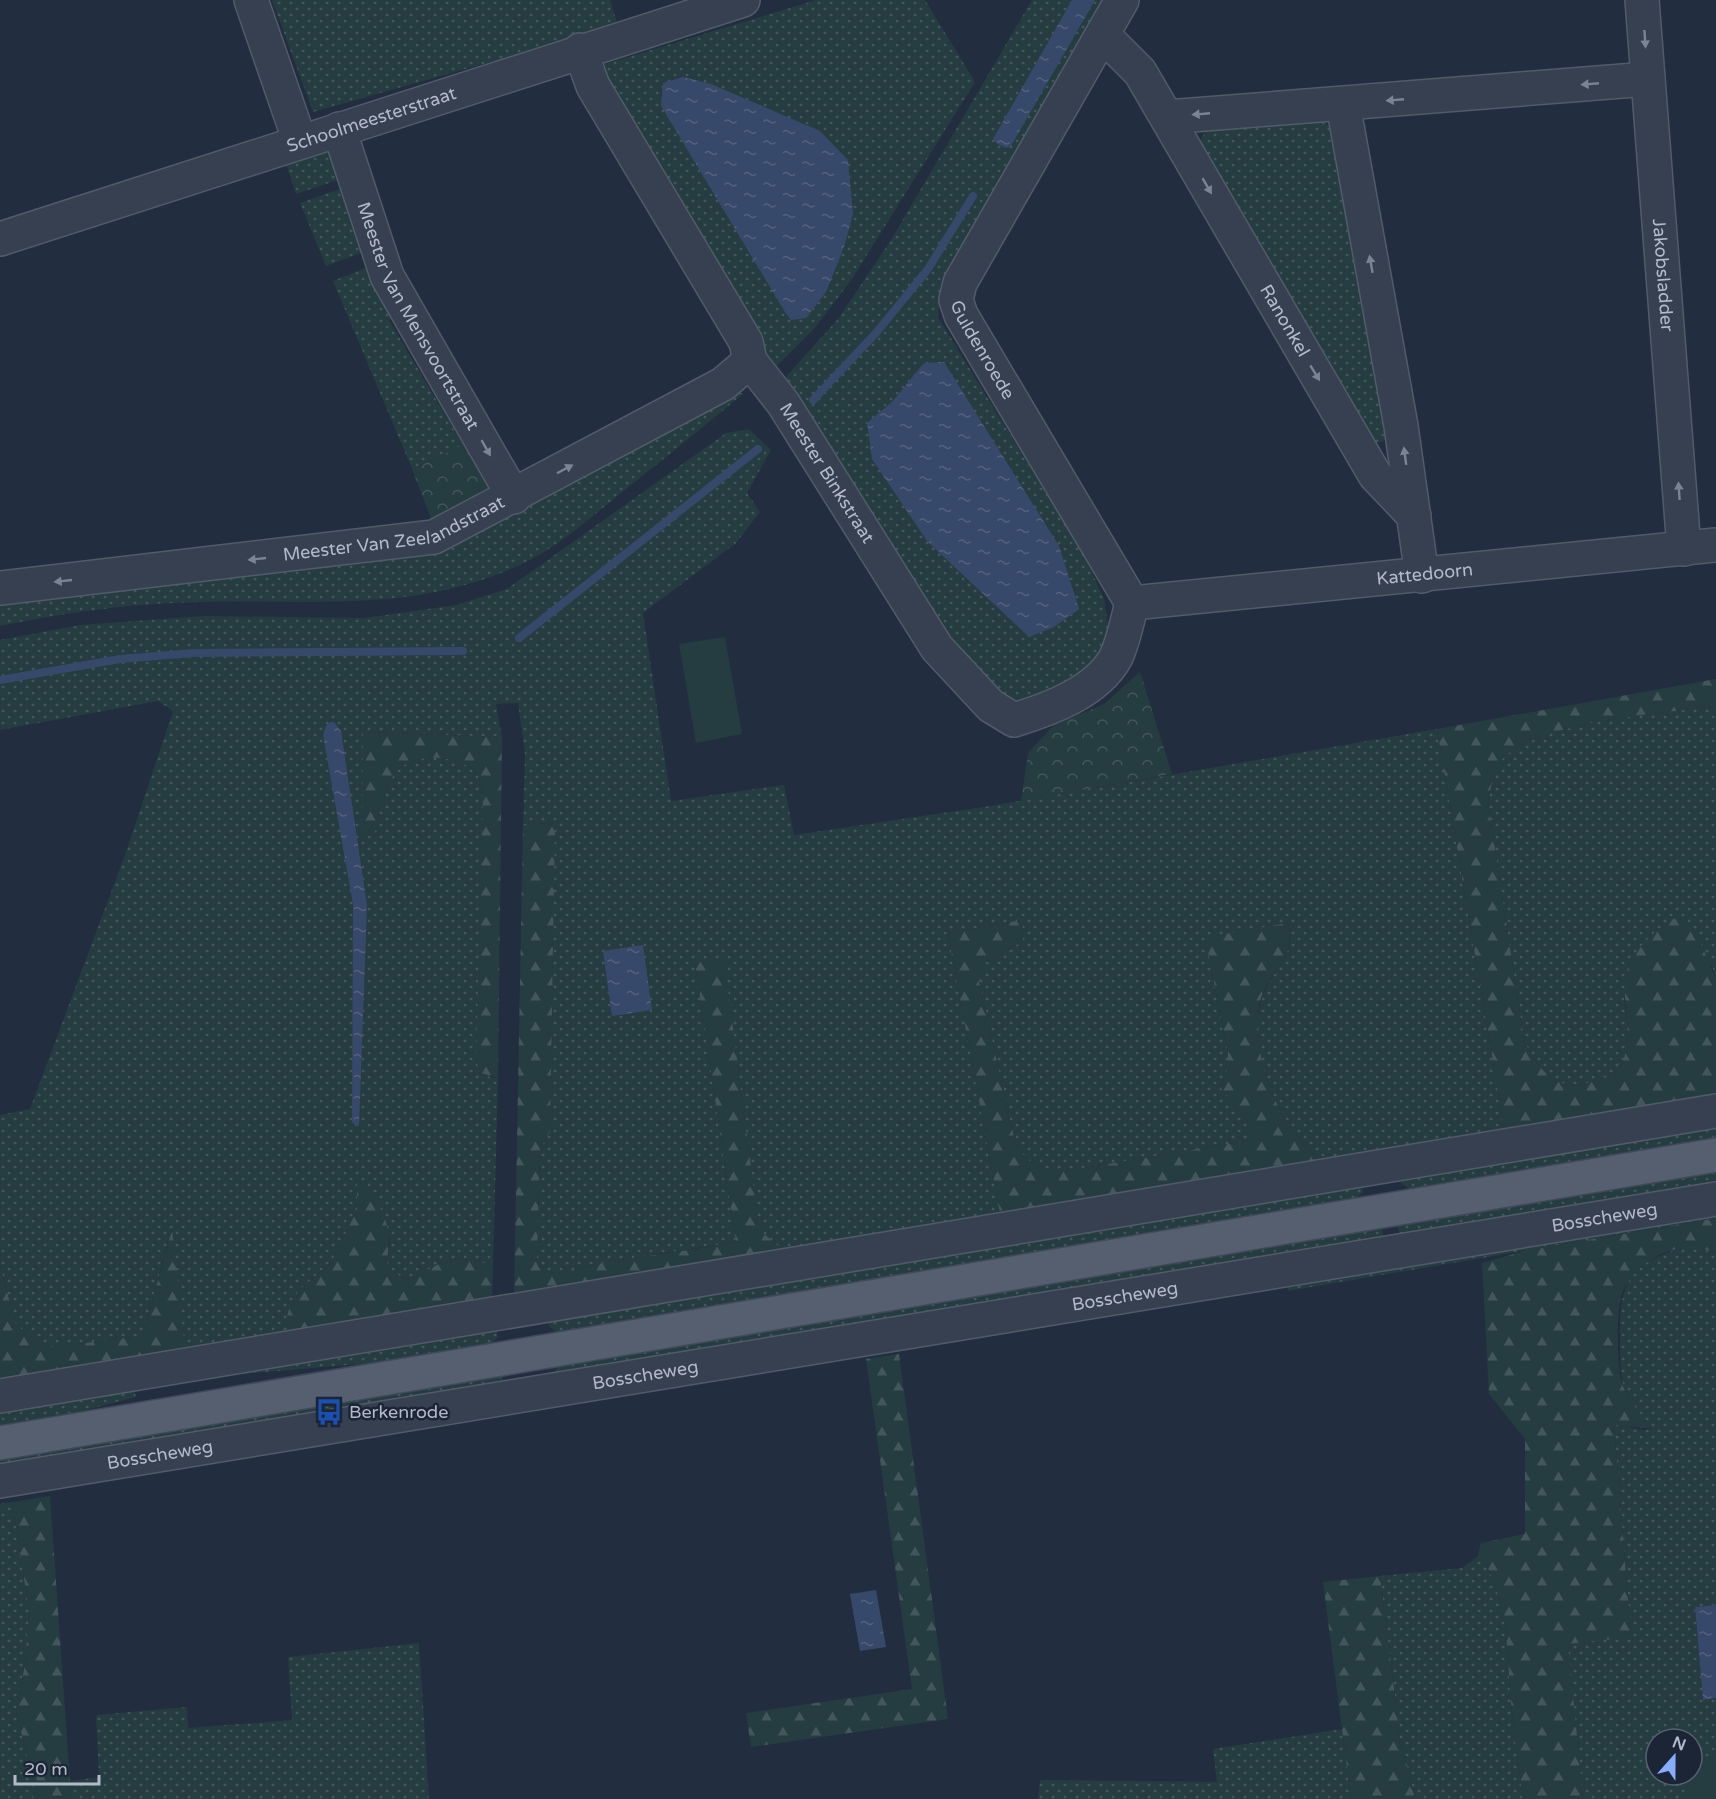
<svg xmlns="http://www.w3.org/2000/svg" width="1716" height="1799" font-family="'Varela Round',sans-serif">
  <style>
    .grass { fill: url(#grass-dots); fill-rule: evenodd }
    .forest { fill: url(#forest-firs) }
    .park { fill: url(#park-crowns) }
    .garden { fill: #253c41 }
    .water { fill: url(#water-ripples) }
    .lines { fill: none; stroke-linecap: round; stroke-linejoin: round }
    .stream { stroke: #37496a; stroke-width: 8 }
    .minor-casing { stroke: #525b6a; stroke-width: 36 }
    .major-casing { stroke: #404959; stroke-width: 36 }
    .minor { stroke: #374050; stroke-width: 33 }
    .major { stroke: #555f70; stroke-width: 33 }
    .oneway { fill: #7b8493 }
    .labels { text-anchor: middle; stroke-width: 5; stroke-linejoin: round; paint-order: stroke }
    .street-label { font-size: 18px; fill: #b3bbca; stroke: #1c2535 }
    .poi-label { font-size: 18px; fill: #b3bbca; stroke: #1c2535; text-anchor: start }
  </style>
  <defs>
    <pattern id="grass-dots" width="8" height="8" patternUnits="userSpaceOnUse" patternTransform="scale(1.5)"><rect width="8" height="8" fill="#253c41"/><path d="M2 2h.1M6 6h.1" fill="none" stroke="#42565b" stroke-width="1.8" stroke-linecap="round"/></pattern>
    <pattern id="forest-firs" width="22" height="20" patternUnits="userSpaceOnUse" patternTransform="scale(1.5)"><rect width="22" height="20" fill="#253c41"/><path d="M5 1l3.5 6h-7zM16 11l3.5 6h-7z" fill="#42565b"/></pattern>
    <pattern id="park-crowns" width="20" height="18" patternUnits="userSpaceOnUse" patternTransform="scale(1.5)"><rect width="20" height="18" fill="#253c41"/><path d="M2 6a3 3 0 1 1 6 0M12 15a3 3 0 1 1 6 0" fill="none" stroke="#42565b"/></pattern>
    <pattern id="water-ripples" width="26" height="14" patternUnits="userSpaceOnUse" patternTransform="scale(1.5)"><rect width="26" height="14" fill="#37496a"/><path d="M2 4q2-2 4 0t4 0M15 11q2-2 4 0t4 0" fill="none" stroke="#52617e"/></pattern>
  </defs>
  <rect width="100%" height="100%" fill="#232d40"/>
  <!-- grass -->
  <g class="grass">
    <polygon points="272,0 610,0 618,26 313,112"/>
    <polygon points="816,0 925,0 975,82 852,279 814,329 775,368 604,79 605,64"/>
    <polygon points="1032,0 1110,0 940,294 938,317 1084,555 1104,599 1109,633 1097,663 1051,690 1017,700 998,695 962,655 783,380 838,319 891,240"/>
    <polygon points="1318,118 1331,127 1389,436 1382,442 1372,442 1198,155 1201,139 1209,126"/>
    <polygon points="322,149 336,156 344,178 296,194 285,161"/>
    <polygon points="348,186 369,250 326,266 300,203"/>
    <polygon points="373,265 397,315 389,320 463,445 412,469 333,281"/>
    <path d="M732,388L743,394C702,428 661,461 620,494C590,518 559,546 524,563C418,614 315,599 203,602C134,603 67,612 0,626V596L439,545Z"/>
    <path d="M749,429L771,450L747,493L760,512L736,543L643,613L671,801L784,785L794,835L990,806L1437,729L1505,1133L1322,1164C1287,1125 1263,1094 1259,1039C1258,1026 1257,1011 1262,998C1271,969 1297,959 1288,923L1211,969L1228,1053V1067L1221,1088L1244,1117L1253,1140L1059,1172C1037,1168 1025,1162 1015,1142L979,982L985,963L1023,941L1022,920L948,933L1001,1219L786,1253L763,1233L758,1221L723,959L695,963L736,1242L607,1262L556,1274L543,1272L537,1261L540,1149L550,1131L554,822L523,826L525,754L518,703L496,704L502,737L363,732L376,830C381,812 384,782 399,769C418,752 461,755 477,774C481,779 481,790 483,797L489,1077L498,1078L493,1267C453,1249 446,1261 409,1280C370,1265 396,1257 388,1233C383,1215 367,1196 358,1180L357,1210L331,1263L298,1291L294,1333L185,1350L171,1230L143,1336L52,1347L32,1338L16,1325L0,1266V1115L30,1109L125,855L173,711L158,701L0,730V640L80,625L204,616L365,618L456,605L507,589L726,433Z"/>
    <path d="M1716,706V979L1712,966L1624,997C1628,1027 1632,1045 1618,1073C1569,1093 1550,1091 1524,1041L1488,802C1492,784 1493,764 1510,752C1556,720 1659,714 1716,706Z"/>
    <polygon points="1716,1120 1716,1138 1411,1190 1401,1183 1401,1178"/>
    <polygon points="1716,1171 1716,1189 1400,1236 1397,1224"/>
    <polygon points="1362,1184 1363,1192 1356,1199 556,1332 549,1326 548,1320"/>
    <polygon points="1716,1216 1716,1218 1288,1291 1288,1287"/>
    <polygon points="1382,1226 1383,1239 555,1373 558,1365"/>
    <path d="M1690,1246L1716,1253V1605L1695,1607L1703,1700L1716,1698V1799H1583L1567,1644L1631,1636L1614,1424L1644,1430L1653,1429C1620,1391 1620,1386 1620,1337C1619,1277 1632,1261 1690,1246ZM1656,1739H1692V1775H1656Z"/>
    <polygon points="496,1329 498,1337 492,1343 371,1363 241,1374 240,1366"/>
    <polygon points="500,1375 505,1382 0,1474 0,1457"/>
    <polygon points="199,1376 150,1388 148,1385 134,1389 136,1397 82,1411 0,1425 0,1407"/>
    <polygon points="12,1502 29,1610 25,1664 16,1711 27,1756 39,1786 32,1799 0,1799 0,1504"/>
    <path d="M1479,1551C1510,1605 1506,1643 1511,1703C1514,1735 1519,1767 1523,1799H1415L1400,1738L1380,1576L1462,1568L1478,1556Z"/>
    <polygon points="419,1643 429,1799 71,1799 70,1781 99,1777 96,1715 187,1707 188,1728 292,1720 288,1657"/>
    <polygon points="1342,1729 1351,1799 1038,1799 1040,1780 1217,1782 1213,1749"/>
  </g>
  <!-- forest -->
  <g class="forest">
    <path d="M1716,679V706C1659,714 1556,720 1510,752C1493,764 1492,784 1488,802L1524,1041C1550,1091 1569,1093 1618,1073C1646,1019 1598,982 1653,934C1661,927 1670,919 1680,917L1699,939L1716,979V1099L1505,1133L1437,729Z"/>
    <path d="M363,732L502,737L498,1078L481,1073L476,1062L483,797C481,790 481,779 477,774C461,755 418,752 399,769C384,782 381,812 376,830L372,835L362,837Z"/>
    <path d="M555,822L550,1131L540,1149L537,1261L543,1272C565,1275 585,1266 607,1262C650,1255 693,1250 736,1242L695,963L724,958L758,1221L763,1233L786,1253L514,1297L523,826Z"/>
    <path d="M1022,920L1023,941L985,963L979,982L1015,1142C1025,1162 1037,1168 1059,1172L1253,1140L1244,1117L1221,1088L1228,1067V1053L1205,937L1288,923C1295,963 1272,966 1261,998C1257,1011 1258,1026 1259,1039C1263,1094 1287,1125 1322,1164L1001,1219L948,933Z"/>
    <path d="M357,1179C372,1194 385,1210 388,1231C393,1258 374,1267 409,1280C446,1261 453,1249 493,1267L492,1300L294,1333L286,1320L290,1306L298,1291L331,1263L357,1210Z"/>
    <path d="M1716,1218V1253C1680,1239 1640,1256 1623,1291C1616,1305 1617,1364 1621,1379C1626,1400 1640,1413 1654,1429L1614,1425L1631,1637L1568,1644L1583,1799H1523C1519,1767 1514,1735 1511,1703C1506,1643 1510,1605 1479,1551L1481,1543L1525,1534V1439L1489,1394L1482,1263L1528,1250Z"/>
    <polygon points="172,1228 185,1350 0,1380 0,1266 16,1325 33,1338 52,1347 143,1336"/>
    <polygon points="899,1354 948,1719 751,1747 746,1713 912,1689 866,1359"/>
    <polygon points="50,1496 70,1781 71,1799 32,1799 39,1786 27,1756 16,1711 25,1664 29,1610 12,1502"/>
    <polygon points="1380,1576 1400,1738 1415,1799 1351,1799 1323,1582"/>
  </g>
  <!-- park -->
  <g class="park">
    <polygon points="463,445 479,472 488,467 492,489 432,521 412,469"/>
    <polygon points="1140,672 1172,774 1021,801 1028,753 1054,725 1104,704"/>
  </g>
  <!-- garden -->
  <g class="garden">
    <polygon points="725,637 742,734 696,743 679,644"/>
    <polygon points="1716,1758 1716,1799 1686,1799 1683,1775 1692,1775 1692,1761"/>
  </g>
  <!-- water -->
  <g class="water">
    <polygon points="1072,0 1095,0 1011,146 1006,148 996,143 993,139"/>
    <polygon points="683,77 711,84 820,131 848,160 853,214 844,247 826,292 806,318 791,320 785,312 661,106 663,83"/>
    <polygon points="944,362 1059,546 1079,609 1054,627 1029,637 927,541 872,459 867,423 892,402 924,363"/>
    <polygon points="330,722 334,722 341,731 367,905 359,1126 355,1126 352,1122 353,904 323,735 326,726"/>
    <polygon points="643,945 652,1010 612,1016 603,951"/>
    <polygon points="876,1590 886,1647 860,1651 850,1594"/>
    <polygon points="1716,1605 1716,1698 1703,1700 1695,1607"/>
  </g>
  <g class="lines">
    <!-- stream -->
    <g class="stream">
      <polyline points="813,400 876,333 928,269 973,196"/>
      <polyline points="519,638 758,449"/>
      <polyline points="0,680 120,659 194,653 463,651"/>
    </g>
    <defs>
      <g id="minor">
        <polyline points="251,0 300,142"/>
        <path id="s1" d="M1122,0L960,283L956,300L961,315L1132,603"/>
        <path id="s2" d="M1642,0L1684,549"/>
        <path id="s3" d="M1103,35L1140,72L1375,475L1414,516"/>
        <path id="s4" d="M580,50L593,86L746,342L750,361L783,403L937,648L991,706L1014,720C1050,709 1097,692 1116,657C1124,640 1127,621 1132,603"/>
        <polyline points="1343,104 1401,426 1422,576"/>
        <polyline points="1167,117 1648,79"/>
        <path id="s5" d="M339,129L387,276L514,497"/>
        <path id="s6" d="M0,239L743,0"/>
        <path id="s7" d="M0,588L434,537L723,384L750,361"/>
        <path id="s8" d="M1132,603L1716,545"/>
        <polyline points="0,1396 1716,1111"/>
        <path id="s9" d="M0,1481L1716,1199"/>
      </g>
      <polyline id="major" points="0,1443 1716,1155"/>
    </defs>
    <!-- minor casing -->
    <use href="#minor" class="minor-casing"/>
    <!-- major casing -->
    <use href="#major" class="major-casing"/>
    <!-- minor -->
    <use href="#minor" class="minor"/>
    <!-- major -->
    <use href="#major" class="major"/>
  </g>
  <!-- one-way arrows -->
  <defs><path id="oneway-solid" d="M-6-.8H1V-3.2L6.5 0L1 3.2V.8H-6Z" transform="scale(1.5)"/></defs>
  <g class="oneway">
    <use href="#oneway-solid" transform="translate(1645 39) rotate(86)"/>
    <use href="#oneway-solid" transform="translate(1590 84) rotate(175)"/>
    <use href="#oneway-solid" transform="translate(1395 100) rotate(175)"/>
    <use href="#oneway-solid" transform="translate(1201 114) rotate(175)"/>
    <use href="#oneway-solid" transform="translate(1207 186) rotate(60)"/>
    <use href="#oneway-solid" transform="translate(1371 264) rotate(-100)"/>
    <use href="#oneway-solid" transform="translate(1315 373) rotate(59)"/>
    <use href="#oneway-solid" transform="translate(486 448) rotate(60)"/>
    <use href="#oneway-solid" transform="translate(1405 456) rotate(-98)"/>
    <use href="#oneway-solid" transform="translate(565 469) rotate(-28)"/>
    <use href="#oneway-solid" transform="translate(1679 491) rotate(-94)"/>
    <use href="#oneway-solid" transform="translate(257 559) rotate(174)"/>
    <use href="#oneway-solid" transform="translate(63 581) rotate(174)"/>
  </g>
  <!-- icons -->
  <defs>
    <symbol id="bus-bare" viewBox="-9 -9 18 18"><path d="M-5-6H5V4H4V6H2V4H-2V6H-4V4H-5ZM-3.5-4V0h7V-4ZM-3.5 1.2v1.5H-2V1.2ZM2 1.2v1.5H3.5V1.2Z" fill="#1a4fb4" stroke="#1c2535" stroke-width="2.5" paint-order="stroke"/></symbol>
  </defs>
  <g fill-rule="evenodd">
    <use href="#bus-bare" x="310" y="1393" width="38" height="38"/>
  </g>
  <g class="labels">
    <!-- street labels -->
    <g class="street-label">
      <text dy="6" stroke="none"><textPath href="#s6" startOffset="390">Schoolmeesterstraat</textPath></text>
      <text dy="6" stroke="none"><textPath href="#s2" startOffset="276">Jakobsladder</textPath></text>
      <text dy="6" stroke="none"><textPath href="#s5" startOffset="204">Meester Van Mensvoortstraat</textPath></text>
      <text dy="6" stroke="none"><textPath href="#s3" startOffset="340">Ranonkel</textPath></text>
      <text dy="6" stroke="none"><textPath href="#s1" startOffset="400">Guldenroede</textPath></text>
      <text dy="6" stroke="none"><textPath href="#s4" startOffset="492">Meester Binkstraat</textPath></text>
      <text dy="6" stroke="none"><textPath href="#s7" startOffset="400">Meester Van Zeelandstraat</textPath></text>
      <text dy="6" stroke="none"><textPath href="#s8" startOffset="294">Kattedoorn</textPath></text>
      <text dy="6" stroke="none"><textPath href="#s9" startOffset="1626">Bosscheweg</textPath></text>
      <text dy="6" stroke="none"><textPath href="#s9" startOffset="1140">Bosscheweg</textPath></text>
      <text dy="6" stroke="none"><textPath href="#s9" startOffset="654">Bosscheweg</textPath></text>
      <text dy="6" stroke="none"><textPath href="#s9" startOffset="162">Bosscheweg</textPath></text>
    </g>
    <!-- poi labels -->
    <g class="poi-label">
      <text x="349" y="1418">Berkenrode</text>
    </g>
  </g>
  <!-- north arrow -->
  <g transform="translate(1674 1757) rotate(21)"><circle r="28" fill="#1c2535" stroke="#586171" stroke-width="1.5"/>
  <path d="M0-4.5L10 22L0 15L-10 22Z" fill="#85acfd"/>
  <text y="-9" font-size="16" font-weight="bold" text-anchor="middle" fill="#b3bbca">N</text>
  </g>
  <!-- scale -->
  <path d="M15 1775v9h84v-9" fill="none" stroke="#b3bbca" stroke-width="3"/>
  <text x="24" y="1775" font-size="18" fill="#b3bbca" stroke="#1c2535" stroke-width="4.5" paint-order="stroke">20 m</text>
</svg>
